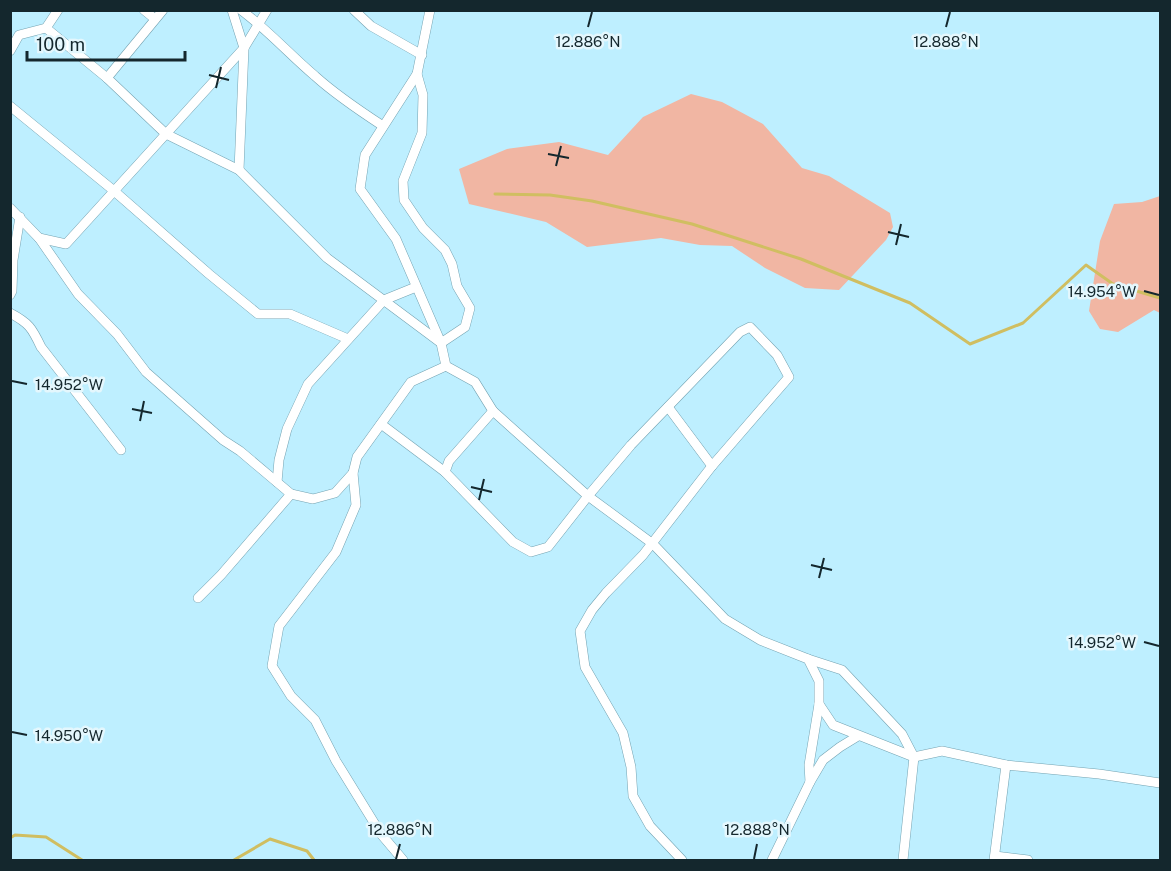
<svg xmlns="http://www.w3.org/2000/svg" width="1171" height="871" font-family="'Public Sans',sans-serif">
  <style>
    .green { fill: #f1b6a3 }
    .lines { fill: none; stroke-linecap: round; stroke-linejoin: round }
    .stream { stroke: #d0be61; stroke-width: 3 }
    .street-casing { stroke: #74a3b2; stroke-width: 10 }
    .street { stroke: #fff; stroke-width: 9 }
    .ticks { fill: none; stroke: #14272d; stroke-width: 2 }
    .ticks-label { font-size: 15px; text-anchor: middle; fill: #14272d; stroke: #e4f7fd; stroke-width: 5; stroke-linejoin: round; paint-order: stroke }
  </style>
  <rect width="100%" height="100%" fill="#beefff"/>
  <!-- green -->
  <g class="green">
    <polygon points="691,94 722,102 763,124 802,168 829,176 890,213 893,227 886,240 839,290 805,288 765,268 732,246 700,245 661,238 587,247 546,222 469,204 459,169 507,149 559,142 608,155 643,117"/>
    <polygon points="1160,196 1160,313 1154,310 1118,332 1100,329 1089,311 1100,241 1114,204 1142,202"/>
  </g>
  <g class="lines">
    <!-- stream -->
    <g class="stream">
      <polyline points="495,194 550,195 592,201 692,224 801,259 910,303 970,344 1023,323 1086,265 1113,284 1160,298"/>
      <polyline points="10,838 15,835 46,837 82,860"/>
      <polyline points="234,860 270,839 307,851 314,860"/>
    </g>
    <defs>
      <g id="street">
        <polyline points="144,10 155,19"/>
        <polyline points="232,10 244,48 239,170"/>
        <path d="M241,10C268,30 290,55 315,76C336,95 360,111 383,126"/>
        <polyline points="354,10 371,26 422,55"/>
        <polyline points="430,10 417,74 365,155 360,189 396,239 441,343 446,366 475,382 493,411 588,496 653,544 725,619 760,640 808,659 819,681 819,704 833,725 914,757 942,751 1006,765 1099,774 1160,783"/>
        <polyline points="46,28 107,78 166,134 239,170 327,258 441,343 465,327 470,308 457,286 452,264 445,250 423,228 404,200 403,181 422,133 423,95 417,74"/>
        <polyline points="10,51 19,35 46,28 58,10"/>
        <polyline points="107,78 163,10"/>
        <polyline points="10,106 113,190 209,274 258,314 290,314 348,339"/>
        <polyline points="10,208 39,238 78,294 117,334 146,372 223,440 240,451 291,494 313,499 335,493 353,473"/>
        <polyline points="39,238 66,244 244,48 267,10"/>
        <polyline points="10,295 12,291 13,260 20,217"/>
        <path d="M10,313C29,323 32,328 41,347L121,450"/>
        <polyline points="668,407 712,466"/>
        <polyline points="493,411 449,461 445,472 513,542 531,552 548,547 588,496 631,445 740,332 750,327 777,355 789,377 712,466 643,555 606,593 592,610 580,631 585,667 623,733 631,767 633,796 650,826 682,860"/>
        <polyline points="381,424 445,472"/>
        <polyline points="277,482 279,460 287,429 308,384 384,300 416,287"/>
        <polyline points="198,598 221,575 291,494"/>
        <polyline points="808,659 842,670 902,734 914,757 903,860"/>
        <polyline points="810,782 809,765 819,704"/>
        <polyline points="995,856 1028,860"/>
        <polyline points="403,860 381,834 336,761 315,720 291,696 272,666 279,626 336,552 356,505 353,473 357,457 411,382 446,366"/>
        <polyline points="772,860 810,782 823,760 840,747 858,736"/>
        <polyline points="994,860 1006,765"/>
      </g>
    </defs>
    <!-- street casing -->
    <use href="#street" class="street-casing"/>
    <!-- street -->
    <use href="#street" class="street"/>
  </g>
  <!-- ticks -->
  <path class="ticks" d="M588,27L592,12M946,27L950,12M209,75L229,80M216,88L221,67M548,154L569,158M556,166L561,146M888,232L909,237M896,245L901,224M1144,291L1159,295M12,381L27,384M132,409L152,413M140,421L144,401M471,487L492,492M479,500L484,479M811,565L832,570M819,578L824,558M1144,642L1159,646M12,732L27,735M396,859L400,844M754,859L757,844"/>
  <g class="ticks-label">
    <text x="588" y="47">12.886°N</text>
    <text x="946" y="47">12.888°N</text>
    <text x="1102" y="297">14.954°W</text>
    <text x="69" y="390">14.952°W</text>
    <text x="1102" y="648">14.952°W</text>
    <text x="69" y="741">14.950°W</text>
    <text x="400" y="835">12.886°N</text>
    <text x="757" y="835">12.888°N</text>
  </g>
  <!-- border -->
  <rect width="1171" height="871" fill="none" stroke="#14272d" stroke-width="24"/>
  <!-- scale -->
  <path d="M27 51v9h158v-9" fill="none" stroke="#14272d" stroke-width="3"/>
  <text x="36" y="51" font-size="18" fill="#14272d" stroke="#e4f7fd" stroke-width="4.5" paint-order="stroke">100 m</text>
</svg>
